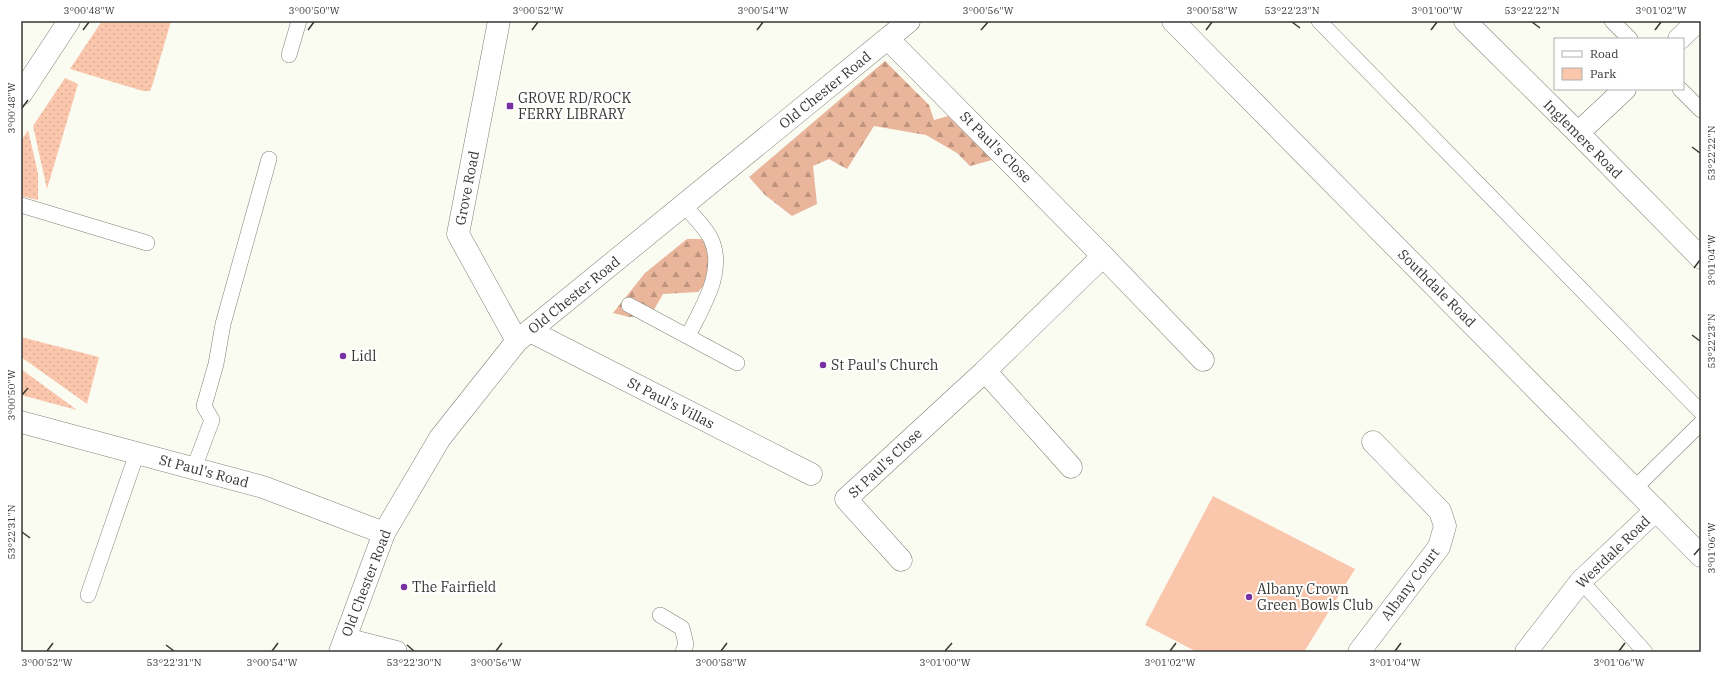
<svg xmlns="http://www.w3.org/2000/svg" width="1722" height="673" font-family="'IBM Plex Serif',serif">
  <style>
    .green { fill: url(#green-dots) }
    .forest { fill: url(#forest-firs) }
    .pitch { fill: #fac6ac }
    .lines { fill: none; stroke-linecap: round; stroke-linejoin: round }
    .service-casing { stroke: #81827a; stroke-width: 16 }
    .minor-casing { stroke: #81827a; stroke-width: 23 }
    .secondary-casing { stroke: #81827a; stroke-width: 23 }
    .service { stroke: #fff; stroke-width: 15 }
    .minor { stroke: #fff; stroke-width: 22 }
    .secondary { stroke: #fff; stroke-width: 22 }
    .ticks { fill: none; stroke: #373734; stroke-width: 1.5 }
    .poi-dot { fill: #7830a2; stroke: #fff; stroke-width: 1.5 }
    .labels { text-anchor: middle; stroke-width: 4; stroke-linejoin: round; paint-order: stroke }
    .street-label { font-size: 14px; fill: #373734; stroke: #fff }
    .poi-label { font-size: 14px; fill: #373734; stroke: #fff; text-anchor: start }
    .neatline { fill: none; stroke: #373734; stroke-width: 1.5 }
    .ticks-label { font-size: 10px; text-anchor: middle; fill: #373734 }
  </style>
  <defs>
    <pattern id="green-dots" width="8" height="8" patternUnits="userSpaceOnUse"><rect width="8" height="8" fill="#fac6ac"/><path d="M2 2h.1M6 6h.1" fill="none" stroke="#d7ab95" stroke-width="1.8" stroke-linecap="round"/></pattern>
    <pattern id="forest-firs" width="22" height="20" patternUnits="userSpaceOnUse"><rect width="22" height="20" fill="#e9b59b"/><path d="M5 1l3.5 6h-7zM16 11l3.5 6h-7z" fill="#be947f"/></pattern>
  </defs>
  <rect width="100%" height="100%" fill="#fafcf2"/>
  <!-- green -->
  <g class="green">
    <polygon points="102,21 171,21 153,83 150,91 143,91 70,69"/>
    <polygon points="65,78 78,84 47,189 33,126"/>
    <polygon points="28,130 38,173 38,200 21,196 21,141"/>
    <polygon points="21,337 99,357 87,404 21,357"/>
    <polygon points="21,369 77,410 21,395"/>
  </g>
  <!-- forest -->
  <g class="forest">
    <polygon points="885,61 929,105 934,120 948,116 992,160 970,166 957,153 926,135 874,126 847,169 829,159 813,166 817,204 792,216 765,195 749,177"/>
    <polygon points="687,239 718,239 722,266 698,292 663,294 651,315 629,317 613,313 645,273"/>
  </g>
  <!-- pitch -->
  <polygon class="pitch" points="1213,496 1355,569 1304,652 1197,652 1145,625"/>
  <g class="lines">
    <defs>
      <g id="service">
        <polyline points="1319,21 1701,412"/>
        <polyline points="1612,21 1630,39"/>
        <polyline points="289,55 299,21"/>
        <polyline points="1680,89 1701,110"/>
        <polyline points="21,205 147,243"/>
        <path d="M684,205C692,215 706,228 711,239C726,272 702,307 688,336"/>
        <polyline points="629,305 737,363"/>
        <polyline points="194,468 212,420 204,406 216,364 223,324 269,159"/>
        <polyline points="1635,488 1701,423"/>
        <polyline points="1581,581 1645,652"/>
        <polyline points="88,595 137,453"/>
        <polyline points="660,615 682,628 686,644 683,652"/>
      </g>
      <g id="minor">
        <polyline points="499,21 458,234 517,341"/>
        <polyline points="1173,21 1701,556"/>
        <polyline points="1465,21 1578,133 1701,258"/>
        <polyline points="888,39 1103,256 1203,360"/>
        <polyline points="1679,39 1698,21"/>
        <polyline points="21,94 69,21"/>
        <polyline points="1578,133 1625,89"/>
        <polyline points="530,331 811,474"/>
        <polyline points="985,371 1071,467"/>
        <polyline points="21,422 263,487 384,533"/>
        <polyline points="901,560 846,499 985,371 1103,256"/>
        <polyline points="345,639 396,652"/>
        <polyline points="1359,652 1439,547 1445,526 1440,511 1373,442"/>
        <polyline points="1526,652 1581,581 1656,510"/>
      </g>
      <polyline id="secondary" points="340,652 384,533 440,438 517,341 909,21"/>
    </defs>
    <!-- service casing -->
    <use href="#service" class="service-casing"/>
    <!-- minor casing -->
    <use href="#minor" class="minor-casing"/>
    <!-- secondary casing -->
    <use href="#secondary" class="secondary-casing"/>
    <!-- service -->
    <use href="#service" class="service"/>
    <!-- minor -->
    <use href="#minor" class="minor"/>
    <!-- secondary -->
    <use href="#secondary" class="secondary"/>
  </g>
  <!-- ticks -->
  <path class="ticks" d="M1292,22L1300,28M1532,22L1540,28M83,30L89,22M308,30L314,22M532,30L538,22M757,30L763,22M981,30L988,22M1206,30L1212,22M1431,30L1437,22M1655,30L1661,22M22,108L28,100M1692,147L1700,153M1694,268L1700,260M1692,335L1700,341M22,395L28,388M22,532L30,538M1694,555L1700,548M166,645L174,651M407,645L414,651M47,651L53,643M272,651L278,643M496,651L502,643M721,651L727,643M945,651L952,643M1170,651L1176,643M1395,651L1401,643M1619,651L1625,643"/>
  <!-- markers -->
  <g class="poi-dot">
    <rect x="506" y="102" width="8" height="8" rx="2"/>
    <circle cx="343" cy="356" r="4"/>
    <circle cx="823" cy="365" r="4"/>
    <circle cx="404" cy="587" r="4"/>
    <circle cx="1249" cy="597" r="4"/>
  </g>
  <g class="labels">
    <!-- street labels -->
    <g class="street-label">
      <text transform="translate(825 90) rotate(-39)" y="5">Old Chester Road</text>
      <text transform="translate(1583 139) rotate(45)" y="5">Inglemere Road</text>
      <text transform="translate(996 147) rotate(45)" y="5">St Paul's Close</text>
      <text transform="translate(467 188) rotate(-79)" y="5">Grove Road</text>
      <text transform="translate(1437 288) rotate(45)" y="5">Southdale Road</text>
      <text transform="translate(574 295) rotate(-39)" y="5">Old Chester Road</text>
      <text transform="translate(671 403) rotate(27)" y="5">St Paul's Villas</text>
      <text transform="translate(885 463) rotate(-43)" y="5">St Paul's Close</text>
      <text transform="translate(204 471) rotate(15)" y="5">St Paul's Road</text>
      <text transform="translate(1613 552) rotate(-44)" y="5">Westdale Road</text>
      <text transform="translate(366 583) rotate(-69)" y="5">Old Chester Road</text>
      <text transform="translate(1410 584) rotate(-53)" y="5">Albany Court</text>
    </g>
    <!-- poi labels -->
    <g class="poi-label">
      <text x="518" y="103">GROVE RD/ROCK<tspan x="518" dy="16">FERRY LIBRARY</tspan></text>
      <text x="351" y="361">Lidl</text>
      <text x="831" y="370">St Paul's Church</text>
      <text x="412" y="592">The Fairfield</text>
      <text x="1257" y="594">Albany Crown<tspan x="1257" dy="16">Green Bowls Club</tspan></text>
    </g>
  </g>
  <!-- border -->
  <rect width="1722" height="673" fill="none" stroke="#ffffff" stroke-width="44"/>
  <!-- legend -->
  <rect x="1554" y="38" width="130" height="52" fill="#ffffff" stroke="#afafae"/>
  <rect x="1562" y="51" width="20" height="6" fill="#ffffff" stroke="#afafae"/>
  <text x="1590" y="58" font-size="12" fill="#373734">Road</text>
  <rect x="1562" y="68" width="20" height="12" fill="#fac6ac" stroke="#afafae"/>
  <text x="1590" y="78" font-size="12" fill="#373734">Park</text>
  <rect x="22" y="22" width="1678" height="629" class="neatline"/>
  <g class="ticks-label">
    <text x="89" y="14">3°00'48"W</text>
    <text x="314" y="14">3°00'50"W</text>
    <text x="538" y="14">3°00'52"W</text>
    <text x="763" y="14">3°00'54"W</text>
    <text x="988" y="14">3°00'56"W</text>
    <text x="1212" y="14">3°00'58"W</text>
    <text x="1292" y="14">53°22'23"N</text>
    <text x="1437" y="14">3°01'00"W</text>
    <text x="1532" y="14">53°22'22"N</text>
    <text x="1661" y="14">3°01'02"W</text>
    <text transform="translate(11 108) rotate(-90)" y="4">3°00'48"W</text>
    <text transform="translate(1711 153) rotate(-90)" y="4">53°22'22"N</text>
    <text transform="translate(1711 260) rotate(-90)" y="4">3°01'04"W</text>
    <text transform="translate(1711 341) rotate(-90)" y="4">53°22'23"N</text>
    <text transform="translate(11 395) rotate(-90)" y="4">3°00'50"W</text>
    <text transform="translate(11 532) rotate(-90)" y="4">53°22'31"N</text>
    <text transform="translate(1711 548) rotate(-90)" y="4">3°01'06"W</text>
    <text x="47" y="666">3°00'52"W</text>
    <text x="174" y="666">53°22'31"N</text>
    <text x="272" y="666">3°00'54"W</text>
    <text x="414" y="666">53°22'30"N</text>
    <text x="496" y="666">3°00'56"W</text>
    <text x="721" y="666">3°00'58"W</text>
    <text x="945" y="666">3°01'00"W</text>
    <text x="1170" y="666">3°01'02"W</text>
    <text x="1395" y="666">3°01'04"W</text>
    <text x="1619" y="666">3°01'06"W</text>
  </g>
</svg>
